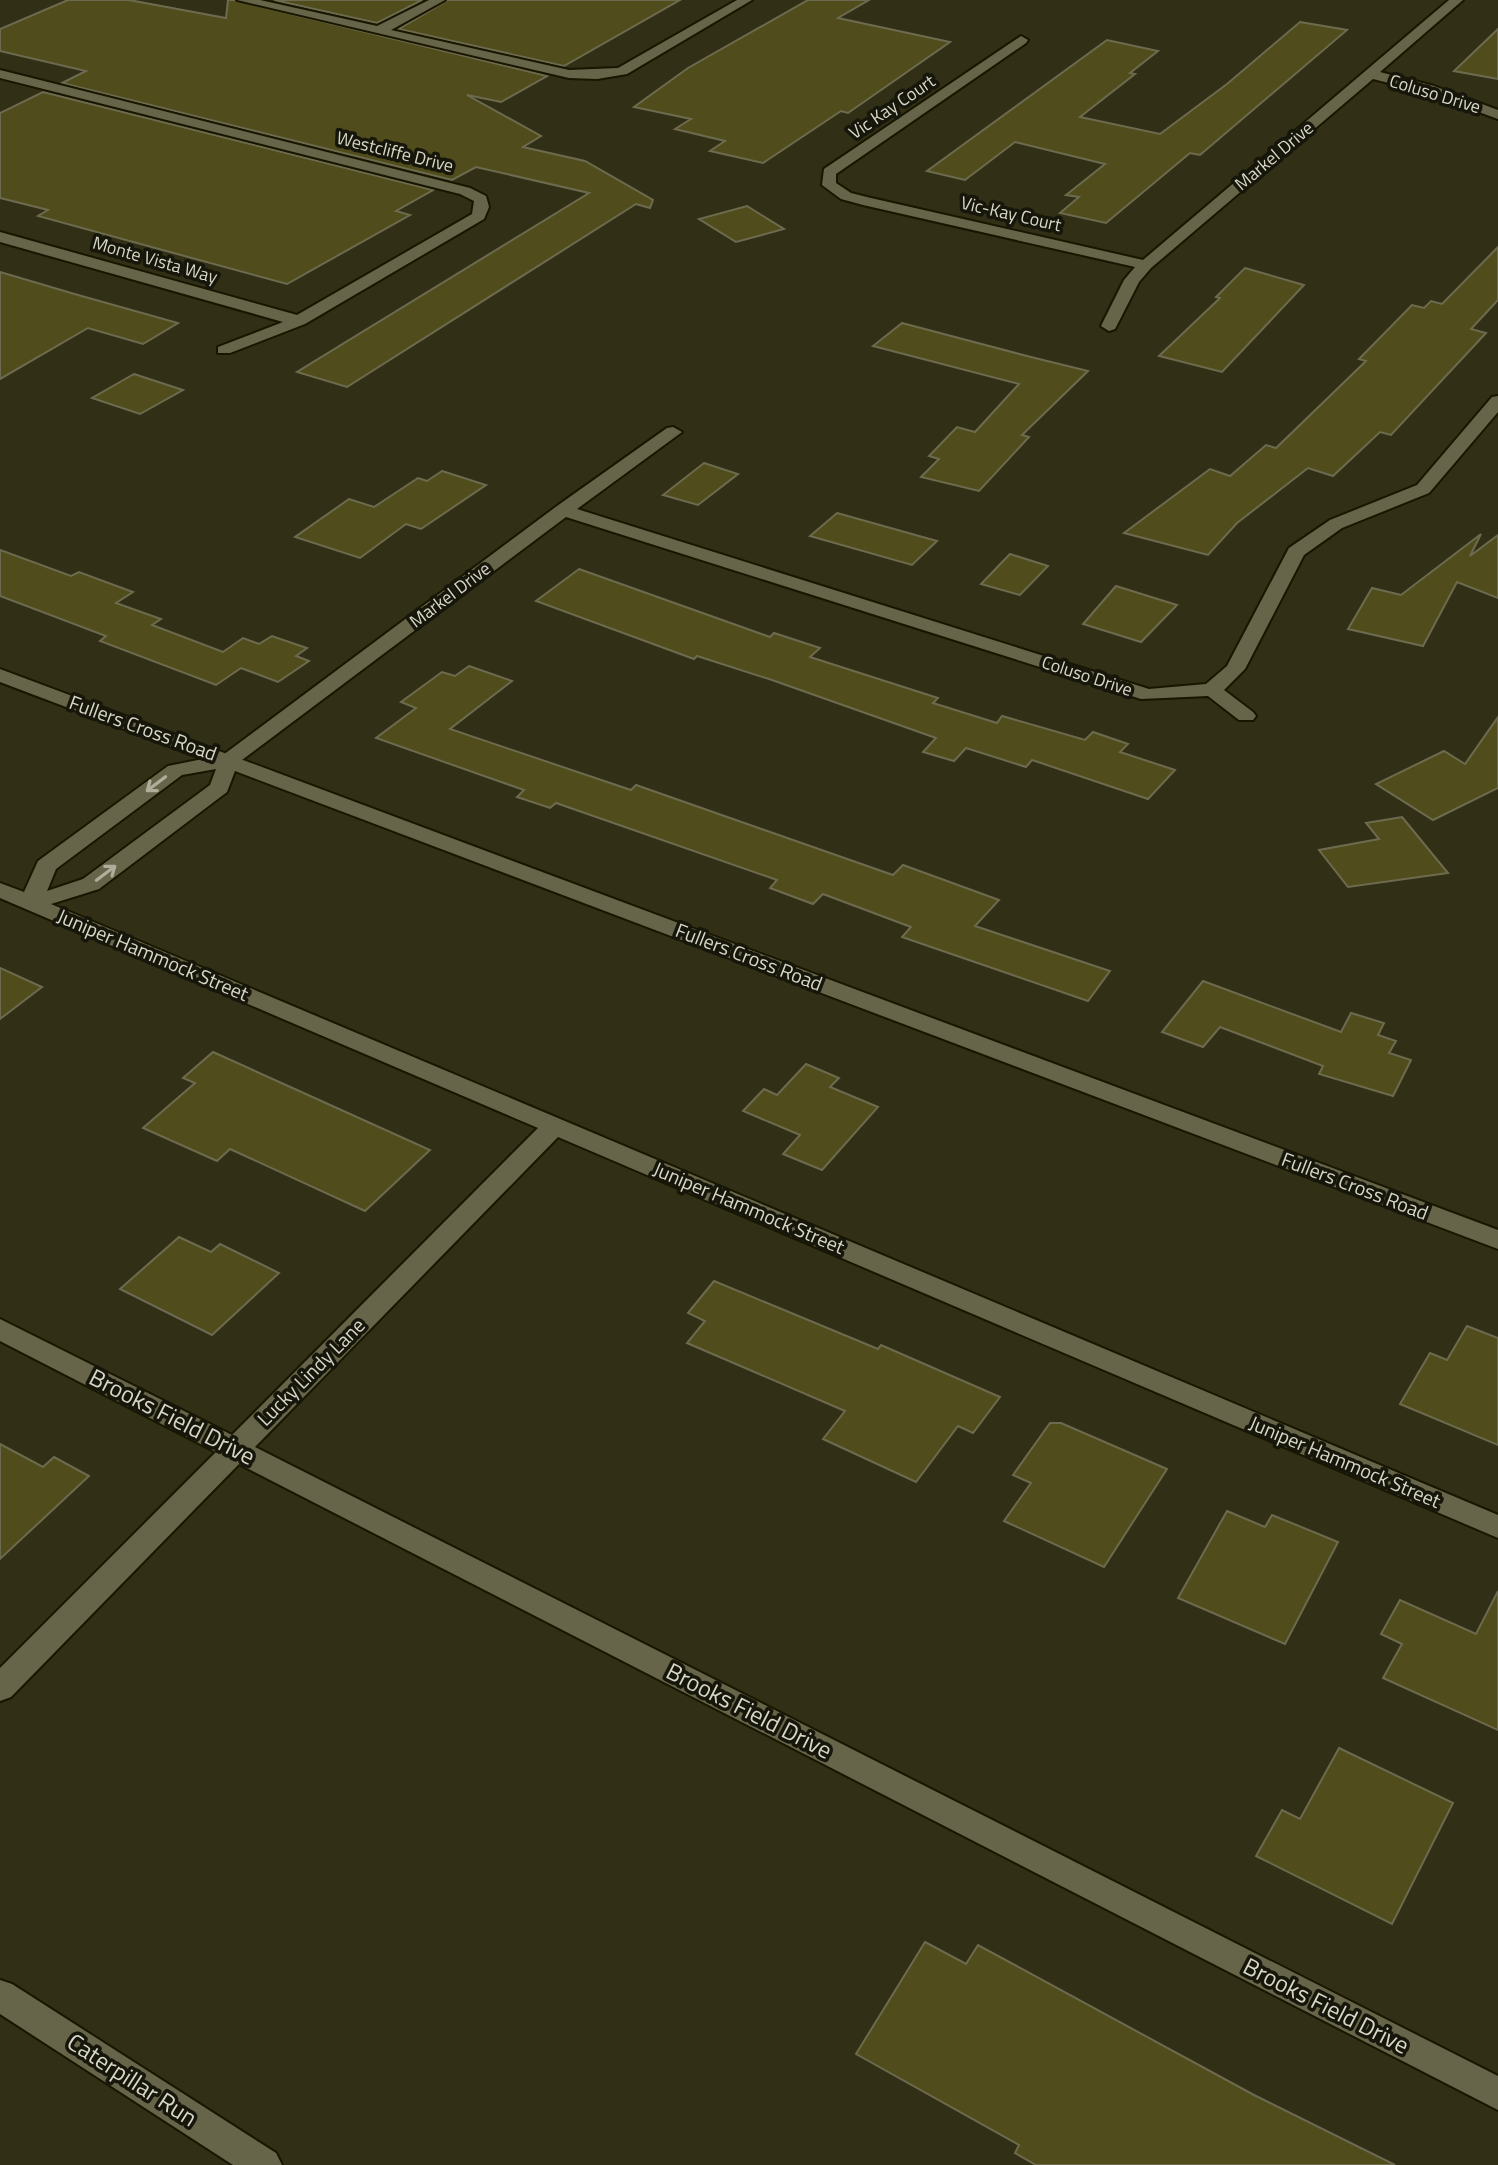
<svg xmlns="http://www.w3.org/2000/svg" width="1498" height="2165" font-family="'Titillium Web',sans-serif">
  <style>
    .building { fill: #514c1b; stroke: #6d6b4f; stroke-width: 2 }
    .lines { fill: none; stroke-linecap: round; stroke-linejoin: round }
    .street-casing { stroke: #191600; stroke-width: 4 }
    .secondary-casing { stroke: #191600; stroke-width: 4 }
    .street { fill: #676549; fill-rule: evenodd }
    .secondary { fill: #676549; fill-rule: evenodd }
    .oneway { stroke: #b0ae9b }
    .labels { text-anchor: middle; stroke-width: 7; stroke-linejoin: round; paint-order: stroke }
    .far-street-label { font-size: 18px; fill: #d7d6c7; stroke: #17160b }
    .street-label { font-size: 20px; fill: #d7d6c7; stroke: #17160b }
    .near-street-label { font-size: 24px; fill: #d7d6c7; stroke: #17160b }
  </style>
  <rect width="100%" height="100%" fill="#312f15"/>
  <!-- building -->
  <g class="building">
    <polygon points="68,0 129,0 226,18 228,0 234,0 547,76 501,102 467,95 541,136 523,147 585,161 653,200 650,208 636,204 347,387 297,372 589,193 476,167 452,180 62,83 86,71 0,51 0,29"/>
    <polygon points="274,0 422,0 377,23"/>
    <polygon points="448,0 680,0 564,66 399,29"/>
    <polygon points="808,0 869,0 838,18 950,42 848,113 841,111 763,163 710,151 725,141 675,129 691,119 634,107 688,68"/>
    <polygon points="1300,22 1347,30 1200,155 1190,153 1106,223 1060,213 1079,197 1066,195 1105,164 1015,142 965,180 927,171 1107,40 1158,51 1130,73 1135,74 1080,117 1160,134 1227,84"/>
    <polygon points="1498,29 1498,79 1454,71"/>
    <polygon points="43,92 433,190 396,211 410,215 287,284 38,216 48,210 0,198 0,113"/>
    <polygon points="747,206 784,229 736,242 699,219"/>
    <polygon points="1498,247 1498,300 1471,329 1486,333 1391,435 1380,432 1333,476 1308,468 1237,523 1208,555 1124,533 1210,469 1230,476 1266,445 1276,448 1366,361 1359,359 1412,305 1424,308 1431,301 1442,304"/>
    <polygon points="1245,268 1304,285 1222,372 1159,356 1220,298 1216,297"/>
    <polygon points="0,272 78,295 178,323 143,344 88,328 0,379"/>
    <polygon points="902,323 1027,356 1088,371 1022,435 1029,437 979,491 921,477 939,459 929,456 957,427 975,432 1019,384 873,346"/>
    <polygon points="134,374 183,390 140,414 92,398"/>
    <polygon points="704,463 738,474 698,505 663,495"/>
    <polygon points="442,471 486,485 421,529 406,524 360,558 295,537 349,499 374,507 418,478 427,481"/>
    <polygon points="837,513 937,541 912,565 810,536"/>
    <polygon points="1481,534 1470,556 1498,535 1498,598 1457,582 1423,646 1348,629 1372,588 1401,595"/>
    <polygon points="0,550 71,576 79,572 133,592 116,603 161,619 152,625 223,652 243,638 259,644 272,636 307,648 296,656 309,661 278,682 241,668 216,685 100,641 106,636 0,596"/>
    <polygon points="1010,554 1048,566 1020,595 981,584"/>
    <polygon points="579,569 770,637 774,633 820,648 810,657 938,698 933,703 997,723 1002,716 1085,740 1093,732 1128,744 1120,752 1175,770 1148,799 1032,760 1026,767 966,748 954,761 923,752 936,738 772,680 697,656 694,659 536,601"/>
    <polygon points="1116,586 1177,605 1141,642 1083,624"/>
    <polygon points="469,666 512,681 450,729 631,790 636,785 893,875 903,865 999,900 975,926 1110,971 1088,1001 902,937 911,927 823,894 813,904 770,888 777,880 556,803 550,808 517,797 524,790 376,738 416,708 401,702 442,672 455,676"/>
    <polygon points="1498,717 1498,788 1433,820 1376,784 1444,751 1465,764"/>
    <polygon points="1402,817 1448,873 1348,887 1319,850 1379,839 1366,823"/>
    <polygon points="0,968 42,987 0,1019"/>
    <polygon points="1203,981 1341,1032 1351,1013 1384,1023 1378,1035 1396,1041 1389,1053 1411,1060 1393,1096 1319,1074 1323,1066 1220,1027 1203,1047 1162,1032"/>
    <polygon points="213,1052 297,1090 430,1150 365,1211 230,1149 217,1161 143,1128 195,1083 183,1078"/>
    <polygon points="806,1064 839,1078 830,1087 878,1107 822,1170 783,1154 800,1135 743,1111 764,1089 777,1095"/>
    <polygon points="179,1237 211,1252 220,1244 279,1273 212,1335 120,1289"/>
    <polygon points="714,1281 878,1349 881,1345 1000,1397 973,1433 958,1426 916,1482 823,1439 845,1411 687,1343 705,1321 688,1313"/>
    <polygon points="1467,1326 1498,1338 1498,1445 1400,1404 1430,1353 1447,1360"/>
    <polygon points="1050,1423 1061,1423 1167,1469 1104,1567 1004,1521 1031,1483 1013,1475"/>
    <polygon points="0,1444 43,1467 54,1457 89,1476 0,1559"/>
    <polygon points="1227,1511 1265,1527 1272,1515 1338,1542 1285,1644 1178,1598"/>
    <polygon points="1498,1591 1498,1730 1383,1678 1402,1644 1381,1634 1400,1600 1476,1634"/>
    <polygon points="1339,1748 1453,1803 1392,1924 1256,1856 1282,1810 1300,1819"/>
    <polygon points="925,1942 966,1964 978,1945 1254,2095 1395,2165 1036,2165 1015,2153 1019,2145 856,2054"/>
  </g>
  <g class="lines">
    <defs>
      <g id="street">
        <polygon points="237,0 260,0 377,26 429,0 445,0 391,30 569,70 618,68 737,0 752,0 627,74 597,79 569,78"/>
        <polygon points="1449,0 1463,0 1380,72 1434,86 1498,110 1498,119 1424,92 1373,79 1151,268 1139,282 1115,329 1109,331 1101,326 1124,280 1135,267 863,205 841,199 822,185 824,169 1021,36 1028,40 1026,43 836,174 836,183 851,193 871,198 1143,260"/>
        <polygon points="0,70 470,188 486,196 489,207 484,219 305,324 230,353 218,353 218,347 283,322 0,242 0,232 297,315 472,214 474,201 460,194 0,78"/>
        <path d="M1498,396V412L1429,493L1342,528L1304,555L1245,669L1224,690L1253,712L1256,716L1253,720H1239L1208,696L1141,699L566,517L238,763L227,792L99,889L51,904L1498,1515V1538L558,1137L255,1447L1498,2076V2110L239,1464L11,1697L0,1701V1668L216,1452L0,1341V1319L232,1435L538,1128L0,898V883L24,892L38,861L168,766L223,755L557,506L667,428L673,427L682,432L577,509L1149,689L1206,684L1227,666L1289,548L1330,520L1417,485L1492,397ZM216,769L210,785L83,879L47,891L56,869L182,775Z"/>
        <polygon points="0,1980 12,1984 276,2153 282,2165 233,2165 0,2014"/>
      </g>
      <polygon id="secondary" points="0,669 1498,1230 1498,1249 0,682"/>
    </defs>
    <!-- street casing -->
    <use href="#street" class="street-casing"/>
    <!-- secondary casing -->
    <use href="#secondary" class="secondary-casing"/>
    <!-- street -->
    <use href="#street" class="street"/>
    <!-- secondary -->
    <use href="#secondary" class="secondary"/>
  </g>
  <!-- one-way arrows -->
  <defs><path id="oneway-shaft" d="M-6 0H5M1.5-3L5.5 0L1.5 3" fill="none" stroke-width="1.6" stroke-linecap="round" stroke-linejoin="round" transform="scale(2)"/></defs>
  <g class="oneway">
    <use href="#oneway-shaft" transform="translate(156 784) rotate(143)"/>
    <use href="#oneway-shaft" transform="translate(106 873) rotate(-37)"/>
  </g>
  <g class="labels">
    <!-- far-street labels -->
    <g class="far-street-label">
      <text transform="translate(1435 94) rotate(17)" y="6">Coluso Drive</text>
      <text transform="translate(892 107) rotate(-34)" y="6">Vic Kay Court</text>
      <text transform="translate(395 152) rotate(14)" y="6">Westcliffe Drive</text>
      <text transform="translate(1274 156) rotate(-40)" y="6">Markel Drive</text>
      <text transform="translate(1011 214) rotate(13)" y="6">Vic-Kay Court</text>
      <text transform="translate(155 260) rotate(16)" y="6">Monte Vista Way</text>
      <text transform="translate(450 595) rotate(-37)" y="6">Markel Drive</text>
      <text transform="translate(1087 676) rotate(18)" y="6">Coluso Drive</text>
    </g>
    <!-- street labels -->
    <g class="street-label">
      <text transform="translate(143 728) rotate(20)" y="7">Fullers Cross Road</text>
      <text transform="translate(153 955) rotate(23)" y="7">Juniper Hammock Street</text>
      <text transform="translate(749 957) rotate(21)" y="7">Fullers Cross Road</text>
      <text transform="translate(1355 1186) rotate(21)" y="7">Fullers Cross Road</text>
      <text transform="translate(749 1208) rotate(23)" y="7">Juniper Hammock Street</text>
      <text transform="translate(311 1372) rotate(-45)" y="7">Lucky Lindy Lane</text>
      <text transform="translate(1345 1462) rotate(23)" y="7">Juniper Hammock Street</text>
    </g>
    <!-- near-street labels -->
    <g class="near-street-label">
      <text transform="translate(172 1417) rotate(27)" y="8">Brooks Field Drive</text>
      <text transform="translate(749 1711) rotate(27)" y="8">Brooks Field Drive</text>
      <text transform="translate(1326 2006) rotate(27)" y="8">Brooks Field Drive</text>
      <text transform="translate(132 2080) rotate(33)" y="8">Caterpillar Run</text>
    </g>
  </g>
</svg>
